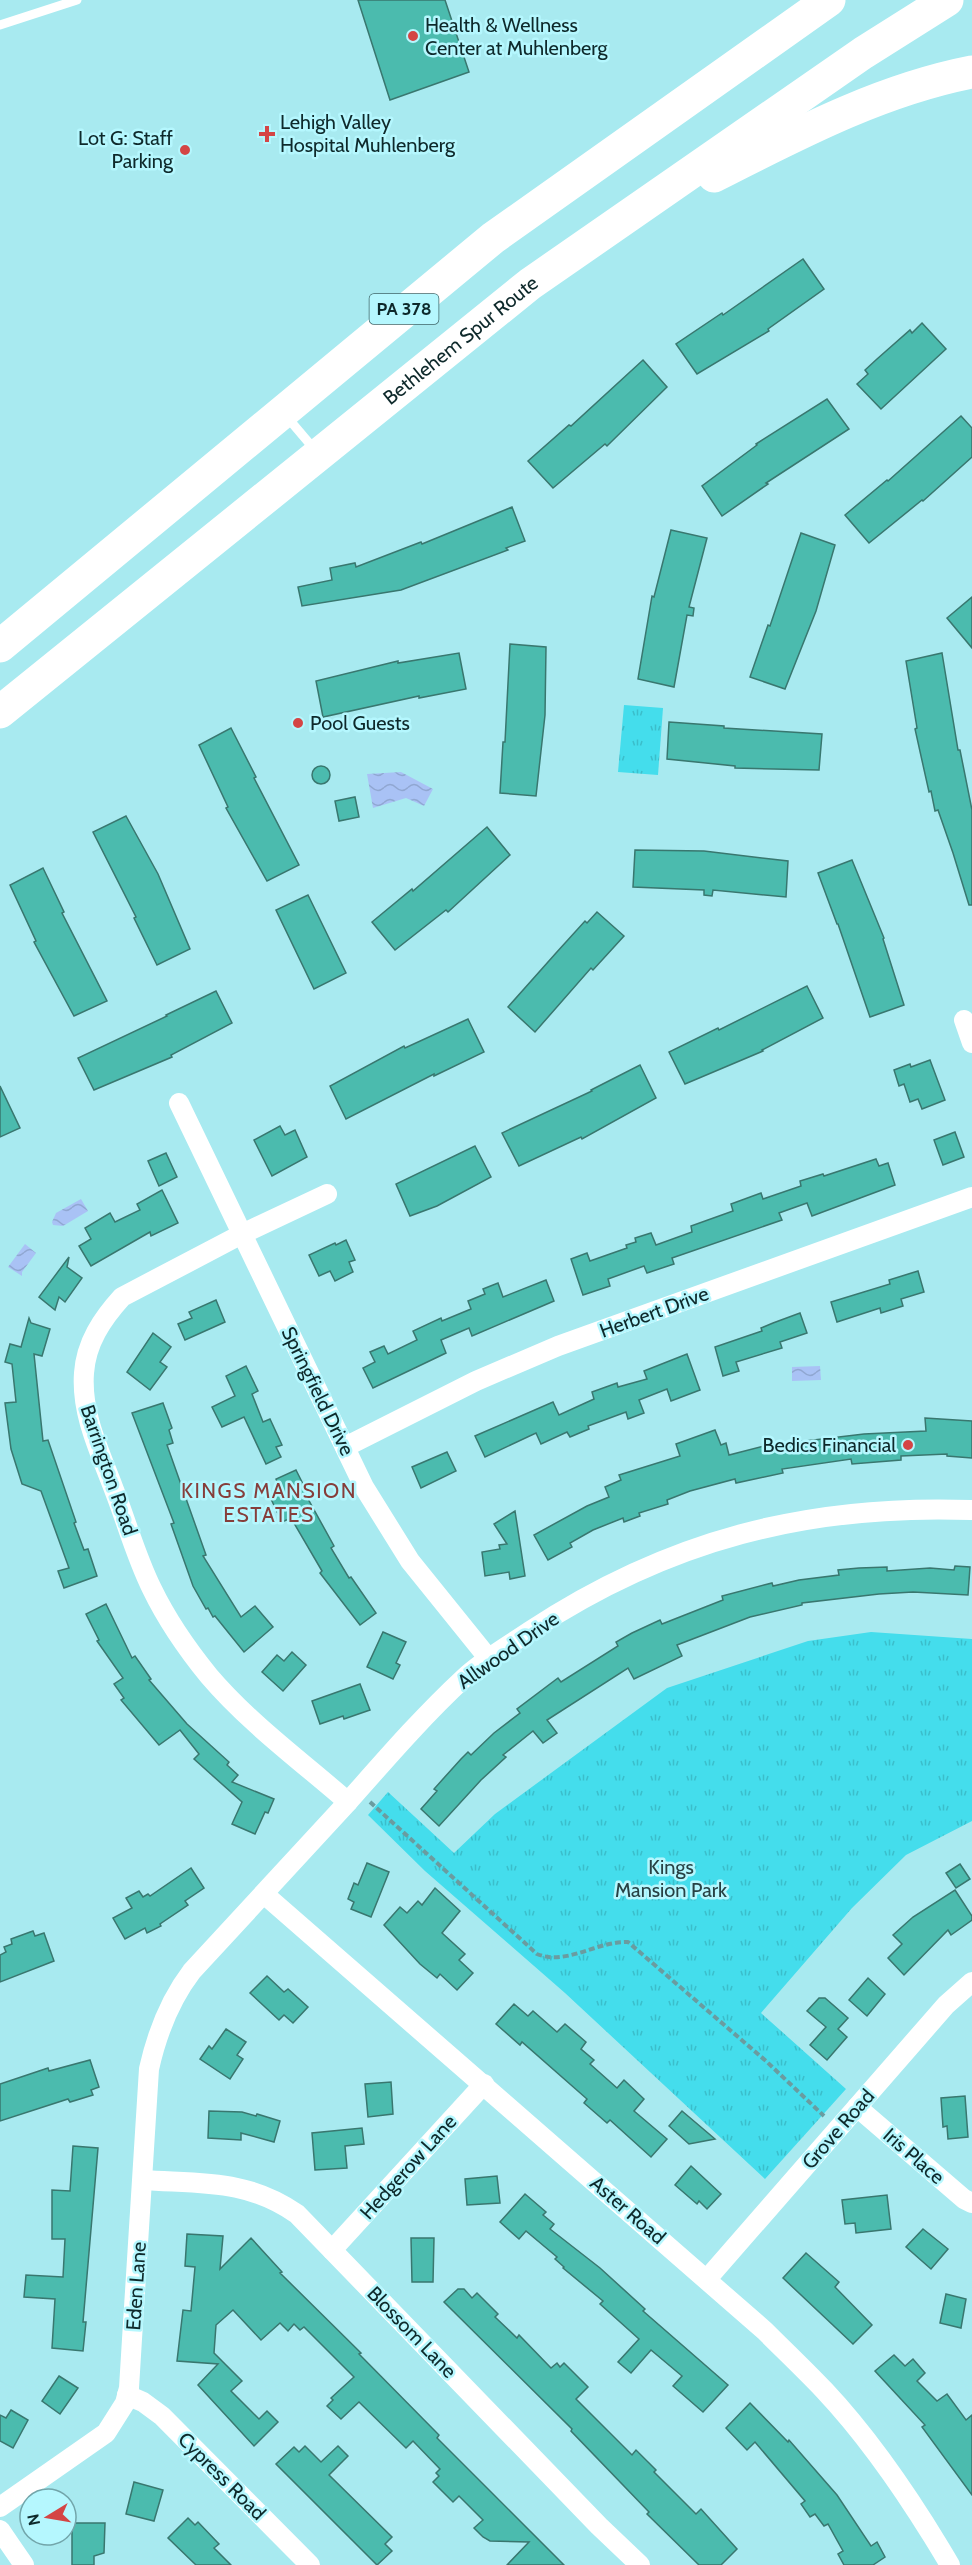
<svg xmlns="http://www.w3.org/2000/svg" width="972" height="2565" font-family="Cabin,sans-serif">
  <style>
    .park { fill: url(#park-tufts) }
    .water { fill: url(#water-waves) }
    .building { fill: #4bbbae; stroke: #39776f; stroke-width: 1.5 }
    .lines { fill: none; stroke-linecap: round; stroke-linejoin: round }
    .path { stroke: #6a9ca0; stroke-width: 4; stroke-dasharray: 6 3; stroke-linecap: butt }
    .lane { stroke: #fff; stroke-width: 9 }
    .street { stroke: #fff; stroke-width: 20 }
    .highway { stroke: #fff; stroke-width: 33 }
    .poi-dot { fill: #d44545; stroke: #b5f7fe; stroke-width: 2 }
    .labels { text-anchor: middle; stroke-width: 5; stroke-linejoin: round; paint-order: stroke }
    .shield { fill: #b5f7fe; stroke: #40676a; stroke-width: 1.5 }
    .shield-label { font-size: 18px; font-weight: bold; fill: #0e292b }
    .poi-label { font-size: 20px; fill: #0e292b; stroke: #b5f7fe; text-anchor: start }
    .street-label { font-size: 20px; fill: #0e292b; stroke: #b5f7fe }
    .park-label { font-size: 20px; fill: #274144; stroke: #b5f7fe }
    .neighbourhood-label { font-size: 21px; letter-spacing: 1.5px; fill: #863e3b; stroke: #b5f7fe }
  </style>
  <defs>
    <pattern id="park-tufts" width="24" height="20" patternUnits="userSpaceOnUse" patternTransform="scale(1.5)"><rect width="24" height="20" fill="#44ddec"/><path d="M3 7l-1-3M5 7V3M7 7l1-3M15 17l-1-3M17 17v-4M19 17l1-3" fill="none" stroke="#3abecb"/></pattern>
    <pattern id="water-waves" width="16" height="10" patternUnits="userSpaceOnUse" patternTransform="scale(1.5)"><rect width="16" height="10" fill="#a9c2f5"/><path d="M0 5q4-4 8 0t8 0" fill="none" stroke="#90a7d2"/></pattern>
  </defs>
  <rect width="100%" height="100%" fill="#a8eaf0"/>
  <!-- park -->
  <g class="park">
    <polygon points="624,705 663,708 658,775 618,772"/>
    <polygon points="871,1632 972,1639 972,1821 906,1855 852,1908 761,2013 846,2089 765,2179 565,1993 425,1871 368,1815 388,1792 454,1853 495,1814 667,1688 808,1641"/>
  </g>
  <!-- water -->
  <g class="water">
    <polygon points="401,772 433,789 424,806 406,798 373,808 367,774"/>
    <polygon points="81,1199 88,1211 63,1226 53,1225 52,1222 56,1213"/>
    <polygon points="25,1244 36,1253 22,1272 22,1276 8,1267"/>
    <polygon points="820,1366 821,1380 792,1381 792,1367"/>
  </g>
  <!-- building -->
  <g class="building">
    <polygon points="358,0 445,0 469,72 390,100"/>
    <polygon points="803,259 824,289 768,329 769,331 697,374 676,344 722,313 723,315"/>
    <polygon points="922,323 946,349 881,409 857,384 868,374 865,370 877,359 910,330 912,333"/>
    <polygon points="643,360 667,387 607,446 605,444 553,488 528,461 569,425 571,426"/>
    <polygon points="827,399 849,429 766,483 768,484 722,516 702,486 757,445 756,444"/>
    <polygon points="961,416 972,428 972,457 923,501 922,500 869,543 845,515 887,480 888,481"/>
    <polygon points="512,507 525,541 506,548 508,550 401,590 302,606 298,587 332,580 330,568 355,563 356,567 421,542 422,544"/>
    <polygon points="671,530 707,538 689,607 694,608 693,616 687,615 674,687 638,679 652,596 654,597"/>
    <polygon points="801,533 835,545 816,611 785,689 750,677 768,625 770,626"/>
    <polygon points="972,597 972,648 947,618"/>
    <polygon points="510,644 546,647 545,715 536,796 500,793 503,742 505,742"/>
    <polygon points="459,653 466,689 419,698 419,696 323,717 316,681 398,661 398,663"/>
    <polygon points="942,653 958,750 960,750 972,810 972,905 969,905 953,853 938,810 935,811 931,791 929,792 915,729 917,728 906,661"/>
    <polygon points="669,722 724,726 724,728 822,734 819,770 735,768 735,766 667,759"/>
    <polygon points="231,728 256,777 254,778 299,865 267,881 226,808 228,807 199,745"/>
    <circle cx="321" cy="775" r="9"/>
    <polygon points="355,797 359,817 339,821 335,801"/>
    <polygon points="126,816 158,874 190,949 157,965 134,918 136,917 93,832"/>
    <polygon points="487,827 510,855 448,912 446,910 395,950 372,922 412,889 413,891"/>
    <polygon points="635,850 704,851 788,861 786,897 713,890 712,896 704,895 704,890 633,887"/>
    <polygon points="852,860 884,938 883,939 904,1005 870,1017 838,924 837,924 818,873"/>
    <polygon points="43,868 64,912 62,913 107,1001 74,1016 34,942 36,941 10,885"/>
    <polygon points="308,895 346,973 314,989 276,910"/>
    <polygon points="597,912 624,936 593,970 591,968 535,1032 508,1007 556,953 585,921 587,923"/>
    <polygon points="807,986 823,1018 762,1050 763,1051 685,1084 669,1052 718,1028 719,1030"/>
    <polygon points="216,991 232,1023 171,1055 172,1057 94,1090 78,1058 167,1016 166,1015"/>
    <polygon points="468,1019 484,1052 434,1076 434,1074 346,1119 330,1086 404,1046 405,1048"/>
    <polygon points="930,1060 945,1100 922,1109 918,1099 910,1102 904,1084 899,1086 894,1070 910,1064 911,1067"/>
    <polygon points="640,1065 656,1098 582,1139 581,1137 519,1166 502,1133 592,1091 591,1090"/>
    <polygon points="0,1086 20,1128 0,1137"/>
    <polygon points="280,1126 285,1135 295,1130 307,1157 272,1176 254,1140"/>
    <polygon points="955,1132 964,1157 943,1165 934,1140"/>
    <polygon points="475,1146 491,1177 437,1206 410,1216 396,1184"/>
    <polygon points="166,1153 177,1177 159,1186 148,1161"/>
    <polygon points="876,1159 879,1166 888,1163 895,1185 812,1216 807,1203 779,1213 782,1220 672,1258 674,1264 647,1273 644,1266 608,1279 610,1286 583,1295 571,1259 587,1253 590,1261 627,1248 626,1245 636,1242 635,1238 651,1233 656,1245 692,1232 691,1226 733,1211 731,1204 761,1193 763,1199 801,1186 800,1181 823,1174 824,1176"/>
    <polygon points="162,1190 178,1223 151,1236 150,1232 91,1266 79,1246 91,1239 85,1228 110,1213 115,1222 140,1210 137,1204"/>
    <polygon points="346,1240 355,1260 349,1262 353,1272 335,1281 330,1271 319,1276 309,1255 335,1243 336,1245"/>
    <polygon points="69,1257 67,1267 82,1278 65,1302 59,1297 55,1310 39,1297"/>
    <polygon points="918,1271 924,1292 901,1299 903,1306 881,1313 880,1308 837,1322 831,1302 890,1284 889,1280"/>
    <polygon points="546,1280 554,1301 472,1336 469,1328 441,1340 446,1353 373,1388 363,1368 375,1362 370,1352 384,1346 388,1354 417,1340 413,1331 441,1318 442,1321 471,1309 468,1301 485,1294 483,1289 498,1283 503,1297"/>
    <polygon points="216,1300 225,1322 185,1340 178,1324 192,1318 189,1312"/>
    <polygon points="800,1313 807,1333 780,1342 782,1348 736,1362 739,1371 723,1376 715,1347 762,1331 761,1328 773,1323"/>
    <polygon points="29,1318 31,1323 50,1329 42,1356 34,1354 43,1441 48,1440 76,1522 74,1523 84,1550 88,1549 97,1576 64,1588 58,1571 69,1568 41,1491 22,1484 11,1449 5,1403 16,1402 12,1364 5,1362 10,1344 21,1347"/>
    <polygon points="153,1333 171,1347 160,1362 167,1367 150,1390 127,1372"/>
    <polygon points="687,1354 700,1390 671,1401 667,1389 639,1400 644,1413 628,1419 626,1412 588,1426 589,1429 570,1437 567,1432 541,1444 536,1433 485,1457 475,1436 553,1402 559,1415 594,1399 592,1392 617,1383 618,1387 647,1379 644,1371"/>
    <polygon points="246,1366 258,1391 252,1394 263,1422 270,1419 282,1445 276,1447 281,1457 266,1464 244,1417 222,1427 212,1407 235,1396 226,1376"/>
    <polygon points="163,1403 172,1428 169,1430 173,1443 167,1445 206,1555 203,1556 241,1617 255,1606 273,1627 244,1652 215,1616 213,1617 208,1608 206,1609 193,1586 171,1524 174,1523 132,1413"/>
    <polygon points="925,1418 972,1421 972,1458 947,1456 947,1454 901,1456 901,1460 852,1464 851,1459 782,1469 783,1473 736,1483 735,1479 690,1491 667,1500 668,1504 639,1513 640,1516 624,1522 623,1518 593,1530 570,1543 572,1547 548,1560 534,1535 587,1506 609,1497 605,1487 621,1480 619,1475 680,1456 676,1444 715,1430 721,1445 726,1443 729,1455 780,1442 780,1444 864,1434 926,1431"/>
    <polygon points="447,1452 456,1471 421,1488 412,1467"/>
    <polygon points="296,1470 309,1496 307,1497 334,1546 331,1548 349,1578 351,1577 376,1613 360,1625 320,1573 322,1571 291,1518 282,1522 269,1495 281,1490 276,1479"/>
    <polygon points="515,1511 525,1576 510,1579 509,1572 485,1576 482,1552 500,1549 499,1545 507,1544 494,1524"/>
    <polygon points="955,1566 970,1567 968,1595 913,1592 879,1594 802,1603 802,1605 750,1617 677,1645 682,1656 634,1679 628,1668 547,1720 557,1733 543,1743 533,1731 503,1755 506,1757 481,1780 439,1826 421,1809 437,1791 434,1789 461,1759 468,1752 471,1755 494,1733 520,1713 517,1709 558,1678 561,1682 618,1646 616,1642 632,1633 660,1620 662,1624 723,1600 722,1596 772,1583 773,1586 799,1580 839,1575 838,1570 859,1568 887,1567 887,1571 930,1568 954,1570"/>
    <polygon points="106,1604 132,1658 135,1656 151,1679 149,1680 187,1724 229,1762 227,1765 238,1775 232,1782 274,1799 268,1813 265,1812 255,1834 232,1824 242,1802 194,1759 199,1754 180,1730 159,1745 121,1700 124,1698 114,1684 123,1678 97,1641 99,1640 86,1614"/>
    <polygon points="383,1632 406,1642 396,1663 400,1665 393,1679 367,1667"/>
    <polygon points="292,1652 306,1665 283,1691 262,1672 277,1655 284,1661"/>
    <polygon points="360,1684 370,1710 344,1719 343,1716 320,1724 312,1701"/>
    <polygon points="367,1863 389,1872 371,1917 351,1909 354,1902 348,1899 354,1883 358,1885"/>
    <polygon points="960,1864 970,1879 956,1888 946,1873"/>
    <polygon points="191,1868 204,1888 185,1901 188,1905 160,1924 161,1926 147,1933 145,1928 125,1939 113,1918 132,1908 126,1898 139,1891 143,1897 148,1894 150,1896"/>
    <polygon points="435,1888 460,1911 442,1933 465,1954 459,1960 473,1973 457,1990 440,1974 437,1978 420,1964 384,1925 400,1907 407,1913 418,1901 422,1905"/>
    <polygon points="955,1890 972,1916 972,1920 951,1935 948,1930 904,1975 888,1958 902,1944 893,1935 913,1917"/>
    <polygon points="33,1931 35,1936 44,1933 54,1961 0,1982 0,1955 6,1952 4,1947 12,1944 11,1939"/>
    <polygon points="267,1976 284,1992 288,1989 308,2007 293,2023 284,2015 279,2020 250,1993"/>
    <polygon points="868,1978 885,1994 867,2016 849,2000"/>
    <polygon points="819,1998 825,1998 848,2018 838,2029 847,2037 827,2060 810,2045 826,2027 807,2011"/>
    <polygon points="514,2004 528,2016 533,2011 557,2032 565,2024 586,2042 581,2049 594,2060 590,2064 617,2088 624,2080 644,2099 634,2111 667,2139 651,2157 610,2120 607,2123 584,2103 587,2099 522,2042 520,2045 496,2024"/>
    <polygon points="226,2029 246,2042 237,2055 243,2059 230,2079 200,2059 209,2046 212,2049"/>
    <polygon points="90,2060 99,2087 91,2090 93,2095 70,2102 68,2099 0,2121 0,2084 48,2068 49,2071"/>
    <polygon points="391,2082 393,2114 368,2117 365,2084"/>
    <polygon points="965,2096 968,2137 948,2139 947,2126 943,2127 941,2098"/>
    <polygon points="209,2111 242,2112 256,2116 257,2114 280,2121 274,2142 241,2133 241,2140 208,2138"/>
    <polygon points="682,2111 715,2139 689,2144 669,2126"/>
    <polygon points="362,2128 364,2144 345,2146 347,2168 315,2170 312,2133"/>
    <polygon points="73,2146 98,2148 83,2322 86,2322 83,2351 52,2348 55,2299 24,2297 26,2275 63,2277 65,2239 52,2239 52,2190 70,2191"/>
    <polygon points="691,2166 721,2194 707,2209 699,2201 697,2204 675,2185"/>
    <polygon points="497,2176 500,2203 467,2205 465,2179"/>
    <polygon points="525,2194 546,2212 543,2215 554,2224 550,2229 600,2268 645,2309 643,2311 728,2385 703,2412 673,2386 682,2376 651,2350 631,2373 618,2362 639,2339 600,2304 603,2301 563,2268 564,2267 555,2259 557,2257 526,2231 519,2239 500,2222"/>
    <polygon points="887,2195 891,2229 856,2233 855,2223 845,2224 842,2200"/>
    <polygon points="923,2229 948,2249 931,2269 906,2247"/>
    <polygon points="187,2234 223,2236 220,2269 251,2238 282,2272 280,2273 361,2353 359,2354 439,2435 437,2438 564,2565 507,2565 529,2542 490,2541 483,2537 474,2528 483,2520 459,2496 453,2502 433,2482 439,2476 436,2473 440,2469 413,2441 406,2448 359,2402 341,2419 327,2406 333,2400 331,2398 354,2377 304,2327 300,2330 294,2324 288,2331 280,2323 261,2340 233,2310 216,2325 214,2353 242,2381 231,2391 259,2419 267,2411 278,2422 254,2446 198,2385 218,2364 177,2361 183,2310 191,2311 195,2267 185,2266"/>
    <polygon points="411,2238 434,2238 433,2282 412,2282"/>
    <polygon points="806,2253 839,2282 835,2287 872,2325 853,2344 783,2278"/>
    <polygon points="458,2289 464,2289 472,2298 477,2293 498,2314 495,2317 517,2338 519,2335 551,2368 557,2363 560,2367 564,2363 588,2387 576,2399 632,2455 636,2450 656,2470 654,2472 696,2514 701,2509 737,2549 721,2565 699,2565 647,2514 649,2512 571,2431 572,2429 444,2302"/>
    <polygon points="946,2294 966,2299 961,2328 940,2323"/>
    <polygon points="894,2355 905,2366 913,2359 925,2373 917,2381 937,2401 947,2394 966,2420 972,2415 972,2495 922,2427 925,2425 875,2371"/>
    <polygon points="59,2376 78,2388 60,2414 42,2401"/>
    <polygon points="750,2403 788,2442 789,2440 837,2495 871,2546 877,2542 885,2557 873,2565 844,2565 838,2554 843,2551 828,2524 824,2526 815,2514 810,2517 801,2504 805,2501 755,2442 747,2450 726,2428"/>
    <polygon points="11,2410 28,2420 13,2448 0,2441 0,2415 6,2418"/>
    <polygon points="305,2446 321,2462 338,2446 348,2456 329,2475 392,2537 385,2544 392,2551 377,2565 276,2464 294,2447 299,2452"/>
    <polygon points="134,2482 163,2490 154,2521 126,2514"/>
    <polygon points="188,2518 195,2525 198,2522 219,2544 214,2548 231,2565 196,2565 168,2538"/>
    <polygon points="72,2523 105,2523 104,2553 94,2556 94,2565 72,2565"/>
  </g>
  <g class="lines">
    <!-- path -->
    <path class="path" d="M370,1802L537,1954C566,1966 597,1941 628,1942L766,2061L824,2116"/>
    <!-- lane -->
    <g class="lane">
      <polyline points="0,25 77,0"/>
      <polyline points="287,417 315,450"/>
    </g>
    <!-- street -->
    <g class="street">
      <polyline points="964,1020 972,1043"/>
      <polyline points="179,1103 364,1487 410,1561 489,1659"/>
      <path d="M327,1194L242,1234L122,1297C102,1319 86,1343 84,1373C81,1413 99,1450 113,1487C126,1520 136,1557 152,1589C167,1620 187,1649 209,1676C249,1723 301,1761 348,1802"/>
      <polyline points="345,1447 476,1381 558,1346 972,1197"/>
      <path d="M264,1894L765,2331C785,2351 805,2370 824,2390C873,2442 914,2504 950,2565"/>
      <polyline points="857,2107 964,2199 972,2203"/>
      <path d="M143,2180C201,2184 247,2179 297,2214L599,2526L640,2565"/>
      <polyline points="332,2250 484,2084"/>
      <polyline points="707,2279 946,2005 972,1982"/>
      <polyline points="127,2395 143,2402 162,2416 310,2565"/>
      <path d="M0,2507L106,2433L125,2403L129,2388L132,2339L149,2069C157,2033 169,2001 192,1971C244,1915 296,1859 347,1803C385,1760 422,1717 464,1678C483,1660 508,1646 530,1631C668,1540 808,1504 972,1510"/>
      <polyline points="0,2530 24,2565"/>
    </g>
    <!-- highway -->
    <g class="highway">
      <path d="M714,176C797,134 880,90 972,72"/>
      <polyline points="0,646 493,238 829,0"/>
      <path id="s1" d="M0,712L530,284L863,53L947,0"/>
    </g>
  </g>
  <!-- markers -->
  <g class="poi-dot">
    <circle cx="413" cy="36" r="6"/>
    <path d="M264 125h6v6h6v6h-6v6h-6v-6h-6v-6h6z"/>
    <circle cx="185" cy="150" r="6"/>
    <circle cx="298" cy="723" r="6"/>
    <circle cx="908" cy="1445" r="6"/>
  </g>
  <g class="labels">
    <!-- shield labels -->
    <rect class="shield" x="369.5" y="294" width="69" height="30" rx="4.5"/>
    <g class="shield-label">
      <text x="404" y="315">PA 378</text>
    </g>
    <!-- poi labels -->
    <g class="poi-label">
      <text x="425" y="32">Health &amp; Wellness<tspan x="425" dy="23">Center at Muhlenberg</tspan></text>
      <text x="280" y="129">Lehigh Valley<tspan x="280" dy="23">Hospital Muhlenberg</tspan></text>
      <text x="173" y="145" text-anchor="end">Lot G: Staff<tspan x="173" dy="23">Parking</tspan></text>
      <text x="310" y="730">Pool Guests</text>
      <text x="896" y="1452" text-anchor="end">Bedics Financial</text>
    </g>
    <!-- street labels -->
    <g class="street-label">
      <text dy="7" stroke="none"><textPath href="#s1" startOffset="592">Bethlehem Spur Route</textPath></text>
      <text transform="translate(654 1312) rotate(-20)" y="7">Herbert Drive</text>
      <text transform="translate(318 1391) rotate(64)" y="7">Springfield Drive</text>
      <text transform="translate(109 1470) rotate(71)" y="7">Barrington Road</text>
      <text transform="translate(508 1650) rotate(-35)" y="7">Allwood Drive</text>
      <text transform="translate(838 2129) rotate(-49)" y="7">Grove Road</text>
      <text transform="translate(914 2156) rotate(41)" y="7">Iris Place</text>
      <text transform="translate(408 2167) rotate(-48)" y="7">Hedgerow Lane</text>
      <text transform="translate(628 2210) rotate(41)" y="7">Aster Road</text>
      <text transform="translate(136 2286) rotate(-86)" y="7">Eden Lane</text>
      <text transform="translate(412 2332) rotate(46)" y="7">Blossom Lane</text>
      <text transform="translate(222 2476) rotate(45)" y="7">Cypress Road</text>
    </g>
    <!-- park labels -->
    <g class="park-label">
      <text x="671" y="1874">Kings<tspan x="671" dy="23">Mansion Park</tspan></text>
    </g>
    <!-- neighbourhood labels -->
    <g class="neighbourhood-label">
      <text x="269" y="1498">KINGS MANSION<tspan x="269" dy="24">ESTATES</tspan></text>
    </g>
  </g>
  <!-- north arrow -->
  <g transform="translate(48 2517) rotate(259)"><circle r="28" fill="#b5f7fe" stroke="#72a5aa" stroke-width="1.5"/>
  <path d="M0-4.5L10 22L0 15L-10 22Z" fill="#d44545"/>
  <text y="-9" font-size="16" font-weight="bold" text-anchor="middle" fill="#0e292b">N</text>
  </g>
</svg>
